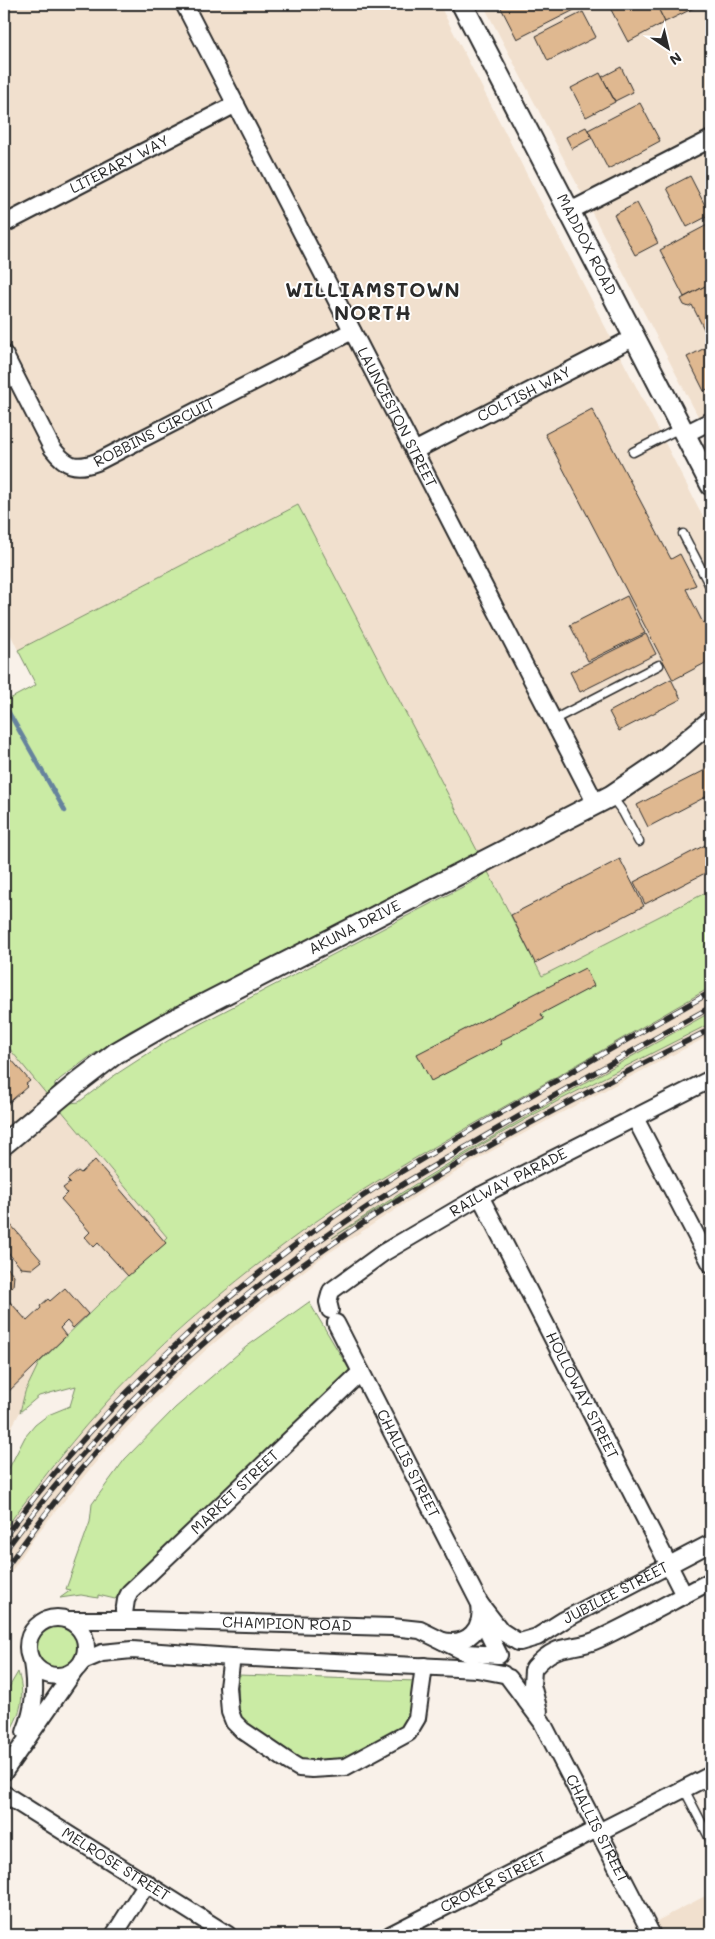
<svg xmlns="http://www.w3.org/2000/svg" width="715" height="1939" font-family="Mali,sans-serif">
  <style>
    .built { fill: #f1e0ce }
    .green { fill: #caeba4; stroke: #7a8b68 }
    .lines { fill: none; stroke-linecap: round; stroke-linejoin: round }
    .stream { stroke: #66839d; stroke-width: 4.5 }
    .building { fill: #dfb890; stroke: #2b2b2b }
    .service-casing { stroke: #2b2b2b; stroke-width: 11 }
    .minor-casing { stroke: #2b2b2b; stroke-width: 20 }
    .tertiary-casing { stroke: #2b2b2b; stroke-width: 24 }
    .service { stroke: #fff; stroke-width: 8 }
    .minor { stroke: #fff; stroke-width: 16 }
    .tertiary { stroke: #fff; stroke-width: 20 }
    .rail-casing { stroke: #2b2b2b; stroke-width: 5.5 }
    .rail { stroke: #fff; stroke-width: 4; stroke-dasharray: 11; stroke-linecap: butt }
    .labels { text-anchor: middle; stroke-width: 4; stroke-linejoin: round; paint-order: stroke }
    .street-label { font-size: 15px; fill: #2b2b2b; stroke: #fff }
    .district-label { font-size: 20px; font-weight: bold; letter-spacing: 1px; fill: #2b2b2b; stroke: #fff }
  </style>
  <rect width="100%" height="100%" fill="#f9f1e9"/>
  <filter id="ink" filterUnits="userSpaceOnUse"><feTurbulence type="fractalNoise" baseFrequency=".02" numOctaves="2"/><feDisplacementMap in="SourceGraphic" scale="10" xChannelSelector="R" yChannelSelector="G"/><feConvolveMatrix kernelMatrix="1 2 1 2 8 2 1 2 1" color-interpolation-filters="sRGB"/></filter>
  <g filter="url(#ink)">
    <!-- built -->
    <g class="built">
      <polygon points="4,4 439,4 711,532 711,890 542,976 298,505 18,650 4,621"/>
      <polygon points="483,4 711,4 711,441"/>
      <polygon points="711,987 711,1012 501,1131 437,1169 360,1219 483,1144 556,1102 711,1023 711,1035 561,1113 490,1152 418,1195 321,1258 260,1305 207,1349 164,1389 109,1446 36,1535 4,1582 4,1530 36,1488 97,1412 139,1368 199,1313 230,1286 290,1240 375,1182"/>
      <polygon points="4,1042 167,1237 39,1363 25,1392 20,1412 4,1441"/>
      <polygon points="711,1893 711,1935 660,1935 653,1923"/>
    </g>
    <!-- green -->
    <g class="green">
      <polygon points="298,505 480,856 431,875 130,1031 91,1056 60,1079 55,1084 54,1091 48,1096 4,1042 4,702 36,685 18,650"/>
      <path d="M486,868L542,976L711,890V987C637,1030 563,1073 488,1116C420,1155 351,1194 289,1241C220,1292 153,1349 97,1413C64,1450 34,1490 4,1530V1478L25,1437L35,1425L48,1415L70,1406L76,1386L39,1396L20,1412L25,1392L39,1363L167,1237L61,1110L70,1103L79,1102L112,1077L169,1040L478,879L485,872Z"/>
      <path d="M711,1012V1023L556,1102L483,1144L332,1238C454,1156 582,1084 711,1012Z"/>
      <polygon points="309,1302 350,1371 138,1573 115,1599 98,1595 98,1598 81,1595 60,1598 71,1590 66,1589 90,1522 92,1504 125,1459 175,1408 246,1347"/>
      <circle cx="58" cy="1647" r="23"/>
      <path d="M18,1672C27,1701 19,1717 4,1741V1696Z"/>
      <polygon points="238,1675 416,1681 410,1725 349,1761 301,1761 243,1723 239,1713"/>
    </g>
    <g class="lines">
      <!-- stream -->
      <polyline class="stream" points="4,704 65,811"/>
    </g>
    <!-- building -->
    <g class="building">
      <polygon points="499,4 586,4 517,39"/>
      <polygon points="608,4 656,4 665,22 628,42"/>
      <polygon points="656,4 702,4 665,22"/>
      <polygon points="583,12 596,37 548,61 536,36"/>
      <polygon points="621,67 633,92 615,101 602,77"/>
      <polygon points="600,73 615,102 586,117 571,88"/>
      <polygon points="640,103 660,141 608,169 588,130"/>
      <polygon points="586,127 592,138 572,149 566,137"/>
      <polygon points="690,176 710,215 687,227 667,188"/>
      <polygon points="637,203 658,243 635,255 614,215"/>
      <polygon points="711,223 711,283 684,297 660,250"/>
      <polygon points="711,283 711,343 692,305 689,307 684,305 681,299"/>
      <polygon points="711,345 711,387 704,391 687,357"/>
      <polygon points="592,409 671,559 680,554 696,585 686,589 703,623 711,618 711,660 673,680 545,434"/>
      <polygon points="627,596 645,633 588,661 570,625"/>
      <polygon points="646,634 656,654 580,692 570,672"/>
      <polygon points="671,679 681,699 619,731 609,712"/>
      <polygon points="711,767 711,794 648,827 637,805"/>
      <polygon points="711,842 711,870 645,904 634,882"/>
      <polygon points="620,859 644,906 535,963 511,915"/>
      <polygon points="585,968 594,986 541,1014 544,1019 500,1041 502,1044 431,1081 417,1054"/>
      <polygon points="4,1051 30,1081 26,1084 28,1086 5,1106"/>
      <polygon points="95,1160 166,1243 128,1276 98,1243 94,1247 85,1237 90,1232 61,1199 67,1193 63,1188 70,1183 67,1180 78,1171 81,1173"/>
      <polygon points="4,1217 42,1261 32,1269 21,1268 4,1248"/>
      <polygon points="4,1264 14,1275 13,1286 4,1295 27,1321 41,1308 40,1306 48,1299 50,1301 65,1288 88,1314 73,1328 67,1321 60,1328 66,1336 4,1396 4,1350 7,1347 4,1343"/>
    </g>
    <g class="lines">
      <defs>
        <g id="service">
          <polyline points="633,452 680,428"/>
          <polyline points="683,534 711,588"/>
          <polyline points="553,720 659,665"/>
          <polyline points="611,796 623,812 639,842"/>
          <polyline points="684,1789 711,1841"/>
        </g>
        <g id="minor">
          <path id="s1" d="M184,4L596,804"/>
          <polyline points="570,211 711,139"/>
          <path id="s2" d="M4,224L236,104"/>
          <path id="s3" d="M4,354L52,448C66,466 75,470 97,462L352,331"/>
          <polyline points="685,434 711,421"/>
          <path id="s4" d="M414,451L635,337"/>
          <polyline points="635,1118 711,1264"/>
          <path id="s5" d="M480,1196L684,1595"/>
          <path id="s6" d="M330,1310L328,1302L331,1291L383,1253L480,1196L711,1079"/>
          <path id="s7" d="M336,1323L480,1604L501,1631L518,1642"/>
          <polyline points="482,1613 490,1637 499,1655"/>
          <circle cx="57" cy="1647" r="29"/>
          <path id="s8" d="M69,1620H141L392,1627L420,1630L467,1653L498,1655"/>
          <path id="s9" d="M123,1620L126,1600L130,1592L361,1372"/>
          <path d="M443,1641C468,1646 484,1629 480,1604"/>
          <path id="s10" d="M520,1642L537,1637L564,1620L711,1543"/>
          <polyline points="232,1657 228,1687 230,1712 234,1722 242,1730 289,1762 299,1768 312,1769 345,1767 408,1733 417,1718 424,1666"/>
          <polyline points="83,1661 102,1653 132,1650 232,1657 477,1669 503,1674"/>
          <path d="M534,1668C558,1640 572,1652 599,1639C637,1621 674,1600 711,1581"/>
          <polyline points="533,1670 532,1685 539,1711"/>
          <path id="s11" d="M509,1678L542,1722L652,1935"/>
          <path d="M25,1732C35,1708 36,1687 32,1662"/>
          <polyline points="4,1772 75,1670"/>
          <path id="s12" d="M4,1794L228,1935"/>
          <polyline points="599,1832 711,1775"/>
          <polyline points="114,1935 147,1883"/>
          <path id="s13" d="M390,1935L597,1829"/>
        </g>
        <g id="tertiary">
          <path id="s14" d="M462,4L711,485"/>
          <path id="s15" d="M4,1144L81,1080L116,1053L168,1023L611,796L664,760L711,721"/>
        </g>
      </defs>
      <!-- service casing -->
      <use href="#service" class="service-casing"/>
      <!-- minor casing -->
      <use href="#minor" class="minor-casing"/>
      <!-- tertiary casing -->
      <use href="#tertiary" class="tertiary-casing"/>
      <!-- service -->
      <use href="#service" class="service"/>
      <!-- minor -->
      <use href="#minor" class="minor"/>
      <!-- tertiary -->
      <use href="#tertiary" class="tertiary"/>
      <defs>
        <g id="rail">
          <path d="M4,1538C102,1402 226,1290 363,1196C411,1164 461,1136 511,1107C577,1068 644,1030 711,992"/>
          <path d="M4,1552C98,1423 212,1313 344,1223C386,1193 430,1168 475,1142C553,1096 632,1051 711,1007"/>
          <path d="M4,1571C71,1474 150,1384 242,1311C385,1196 548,1111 711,1029"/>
        </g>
      </defs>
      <!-- rail casing -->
      <use href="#rail" class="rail-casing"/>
      <!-- rail -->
      <use href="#rail" class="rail"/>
    </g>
  </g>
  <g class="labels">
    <!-- street labels -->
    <g class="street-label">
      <text dy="5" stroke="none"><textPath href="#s2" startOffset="130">LITERARY WAY</textPath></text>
      <text dy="5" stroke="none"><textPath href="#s14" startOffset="271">MADDOX ROAD</textPath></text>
      <text dy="5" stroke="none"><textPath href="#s4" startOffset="124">COLTISH WAY</textPath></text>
      <text dy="5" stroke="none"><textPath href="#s1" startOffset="465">LAUNCESTON STREET</textPath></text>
      <text dy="5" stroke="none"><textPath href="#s3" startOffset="222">ROBBINS CIRCUIT</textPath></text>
      <text dy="5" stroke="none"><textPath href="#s15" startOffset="414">AKUNA DRIVE</textPath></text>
      <text dy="5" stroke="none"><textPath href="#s6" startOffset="228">RAILWAY PARADE</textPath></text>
      <text dy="5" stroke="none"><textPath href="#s5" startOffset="224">HOLLOWAY STREET</textPath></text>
      <text dy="5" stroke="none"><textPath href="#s7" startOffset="158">CHALLIS STREET</textPath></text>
      <text dy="5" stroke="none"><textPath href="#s9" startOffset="174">MARKET STREET</textPath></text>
      <text dy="5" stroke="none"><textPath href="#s10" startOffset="108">JUBILEE STREET</textPath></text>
      <text dy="5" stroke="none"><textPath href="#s8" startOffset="218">CHAMPION ROAD</textPath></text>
      <text dy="5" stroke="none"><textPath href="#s11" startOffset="175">CHALLIS STREET</textPath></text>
      <text dy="5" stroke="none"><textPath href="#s12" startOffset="132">MELROSE STREET</textPath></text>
      <text dy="5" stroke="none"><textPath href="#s13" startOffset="116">CROKER STREET</textPath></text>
    </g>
    <!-- district labels -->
    <g class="district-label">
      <text x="373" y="297">WILLIAMSTOWN<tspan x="373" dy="23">NORTH</tspan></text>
    </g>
  </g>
  <!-- margin -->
  <rect width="715" height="1939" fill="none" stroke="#fff" stroke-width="20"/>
  <rect x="10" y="10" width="695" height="1919" fill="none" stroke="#2b2b2b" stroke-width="2" filter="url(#ink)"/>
  <!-- north arrow -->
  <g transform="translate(668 48) rotate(145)" stroke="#ffffff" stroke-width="4" paint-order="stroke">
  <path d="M0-4L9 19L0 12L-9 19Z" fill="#2b2b2b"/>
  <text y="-8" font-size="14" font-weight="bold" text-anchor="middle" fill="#2b2b2b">N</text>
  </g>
</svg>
